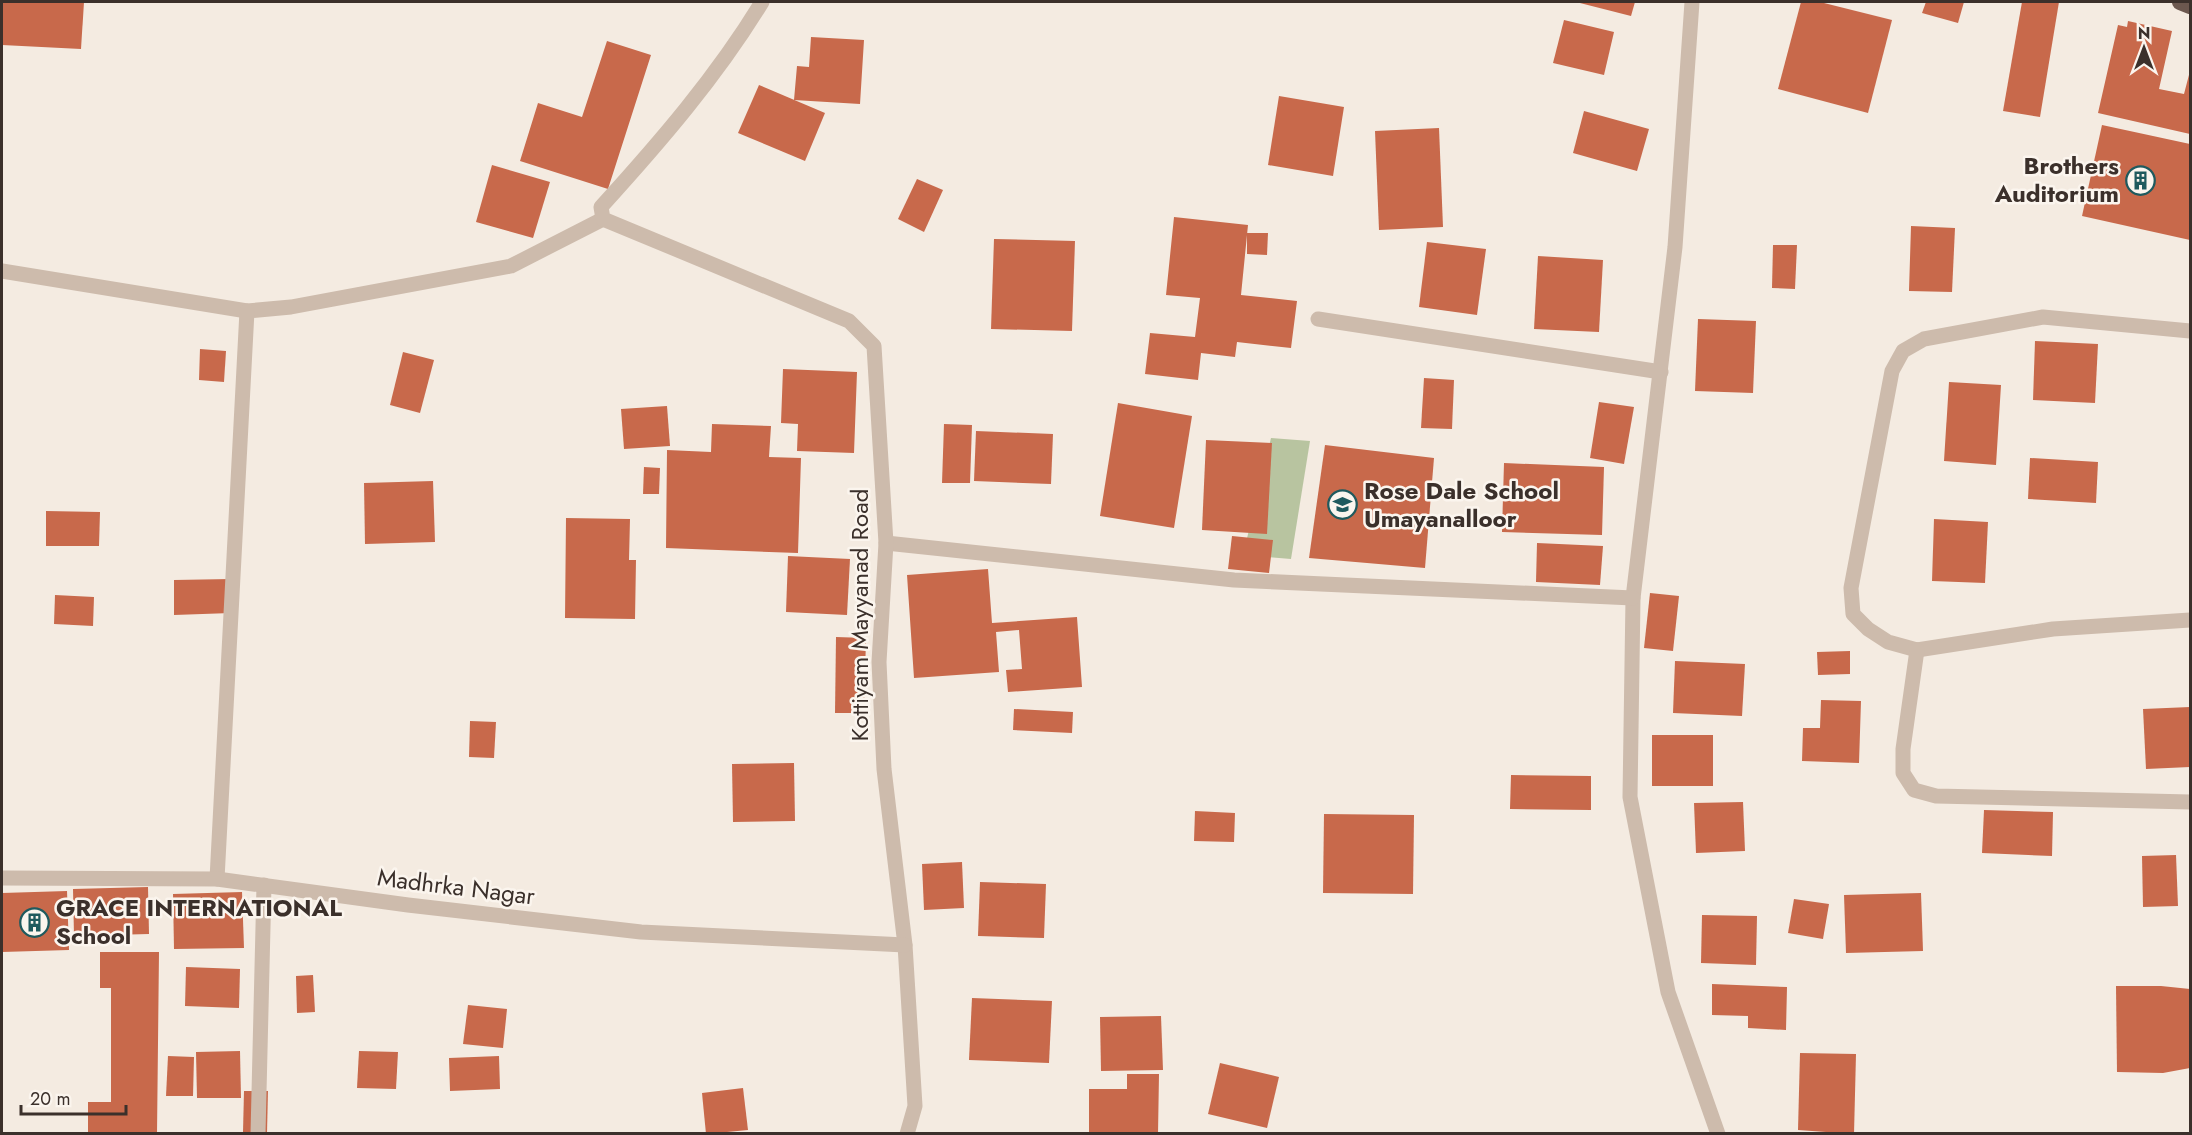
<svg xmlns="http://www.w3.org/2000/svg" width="2192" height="1135" font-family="Jost,sans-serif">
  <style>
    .green { fill: #b8c4a0 }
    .building { fill: #c8694b }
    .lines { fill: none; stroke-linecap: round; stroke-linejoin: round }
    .minor { stroke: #cdbbac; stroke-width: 15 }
    .tertiary { stroke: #cdbbac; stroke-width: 15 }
    .trunk { stroke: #6c584f; stroke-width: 16 }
    .labels { text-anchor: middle; stroke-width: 5; stroke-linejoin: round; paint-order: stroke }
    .poi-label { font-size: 24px; font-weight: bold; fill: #3b302b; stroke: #fbf5ee; text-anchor: start }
    .street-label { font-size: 24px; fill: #3b302b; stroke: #fbf5ee }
  </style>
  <rect width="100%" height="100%" fill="#f4ebe1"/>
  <!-- green -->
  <polygon class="green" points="1271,438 1310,441 1291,559 1243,555"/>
  <!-- building -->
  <g class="building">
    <polygon points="3,2 84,2 81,49 2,45"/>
    <polygon points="1576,2 1635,2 1631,16"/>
    <polygon points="1801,2 1820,2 1892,20 1868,113 1778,89"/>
    <polygon points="1926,2 1964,2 1958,23 1922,13"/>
    <polygon points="2022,2 2059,2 2040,117 2003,111"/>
    <polygon points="1564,20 1614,32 1604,75 1553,63"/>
    <polygon points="2128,21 2172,31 2159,89 2184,94 2190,71 2190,134 2098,113 2118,25 2127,27"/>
    <polygon points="811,37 864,40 860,104 794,100 797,66 809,67"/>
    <polygon points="607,41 651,55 608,189 520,161 538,103 582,117"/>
    <polygon points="759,85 825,113 805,161 738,133"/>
    <polygon points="1279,96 1344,107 1333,176 1268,165"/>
    <polygon points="1584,111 1649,129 1637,171 1573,153"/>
    <polygon points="2102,125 2190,144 2190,240 2082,216"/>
    <polygon points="1439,128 1443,227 1379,230 1375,131"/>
    <polygon points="492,165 550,182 533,238 476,222"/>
    <polygon points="917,179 943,190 924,232 898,219"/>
    <polygon points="1174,217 1248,225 1241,295 1297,301 1291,348 1237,342 1235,357 1201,353 1198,380 1145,374 1150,333 1195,337 1200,298 1166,295"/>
    <polygon points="1911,226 1955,228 1952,292 1909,291"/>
    <polygon points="1247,233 1268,233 1267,255 1247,254"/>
    <polygon points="994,239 1075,241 1072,331 991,329"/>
    <polygon points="1427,242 1486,249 1477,315 1419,307"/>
    <polygon points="1773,245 1797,245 1795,289 1772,288"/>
    <polygon points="1538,256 1603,260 1599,332 1534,329"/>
    <polygon points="1698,319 1756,321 1753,393 1695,391"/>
    <polygon points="2035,341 2098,344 2095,403 2033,400"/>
    <polygon points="200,349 226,351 224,382 199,380"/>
    <polygon points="403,352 434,360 420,413 390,405"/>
    <polygon points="783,369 857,372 854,453 797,451 798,424 781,423"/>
    <polygon points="1424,378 1454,380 1452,429 1421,428"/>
    <polygon points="1949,382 2001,385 1996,465 1944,461"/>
    <polygon points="1599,402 1634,407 1624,464 1590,458"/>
    <polygon points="1118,403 1192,416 1174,528 1100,516"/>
    <polygon points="667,406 670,446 624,449 621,409"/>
    <polygon points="712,424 771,426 769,457 801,458 798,553 666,548 667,450 711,452"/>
    <polygon points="944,424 972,425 970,483 942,483"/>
    <polygon points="976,431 1053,434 1051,484 974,481"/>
    <polygon points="1206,440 1272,443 1267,534 1202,530"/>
    <polygon points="1325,445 1434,458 1425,568 1309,558"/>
    <polygon points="2030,458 2098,462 2096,503 2028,499"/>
    <polygon points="1504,463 1604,467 1602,535 1502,532"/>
    <polygon points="644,467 660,468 659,494 643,494"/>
    <polygon points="433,481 435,542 365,544 364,483"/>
    <polygon points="46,511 100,512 99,546 46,546"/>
    <polygon points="566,518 630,519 629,560 636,560 635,619 565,618"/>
    <polygon points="1934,519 1988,522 1985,583 1932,581"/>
    <polygon points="1232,536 1273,540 1269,573 1228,569"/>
    <polygon points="1537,543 1603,546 1600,585 1536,582"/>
    <polygon points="788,556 850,559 847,615 786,612"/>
    <polygon points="988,569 992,623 1077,617 1082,687 1008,692 1006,670 1022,669 1019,630 996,632 999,672 914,678 907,575"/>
    <polygon points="231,579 231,613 174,615 174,580"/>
    <polygon points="1650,593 1679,596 1673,651 1644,648"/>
    <polygon points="55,595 94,597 93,626 54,624"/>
    <polygon points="836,637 866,638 864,713 835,713"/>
    <polygon points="1850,651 1850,674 1818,675 1817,652"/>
    <polygon points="1675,661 1745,664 1742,716 1673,713"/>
    <polygon points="1821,700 1861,701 1859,763 1802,761 1803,728 1820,728"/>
    <polygon points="2190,707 2190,767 2146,769 2143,709"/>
    <polygon points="1014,709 1073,712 1072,733 1013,730"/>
    <polygon points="470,721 496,722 494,758 469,757"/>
    <rect x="1652" y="735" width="61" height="51"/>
    <polygon points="794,763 795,821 733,822 732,764"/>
    <polygon points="1511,775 1591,776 1591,810 1510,809"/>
    <polygon points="1743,802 1745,851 1696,853 1694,803"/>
    <polygon points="1984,810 2053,812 2052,856 1982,853"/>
    <polygon points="1195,811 1235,813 1234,842 1194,841"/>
    <polygon points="1324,814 1414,815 1413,894 1323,893"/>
    <polygon points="2176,855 2178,906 2143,907 2142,856"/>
    <polygon points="962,862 964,908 924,910 922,864"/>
    <polygon points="980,882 1046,884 1044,938 978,936"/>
    <polygon points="148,887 149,934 74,936 73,889"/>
    <polygon points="67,891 69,950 2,952 2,893"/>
    <polygon points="242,892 244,948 174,949 173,894"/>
    <polygon points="1921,893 1923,951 1846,953 1844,895"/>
    <polygon points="1794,899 1829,904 1823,939 1788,933"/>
    <polygon points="1702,915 1757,916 1756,965 1701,963"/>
    <polygon points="100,952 159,952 157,1134 88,1134 88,1102 111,1102 111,988 100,988"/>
    <polygon points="186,967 240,969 239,1008 185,1006"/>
    <polygon points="313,975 315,1012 297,1013 296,976"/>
    <polygon points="1712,984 1787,987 1786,1030 1748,1028 1748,1016 1712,1015"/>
    <polygon points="2116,986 2161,986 2190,989 2190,1068 2163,1073 2117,1072"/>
    <polygon points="972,998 1052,1001 1049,1063 969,1060"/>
    <polygon points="468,1005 507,1009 503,1048 463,1044"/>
    <polygon points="1161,1016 1163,1070 1101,1071 1100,1017"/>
    <polygon points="240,1051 241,1098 197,1098 196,1052"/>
    <polygon points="359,1051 398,1052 396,1089 357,1088"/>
    <polygon points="1800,1053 1856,1054 1854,1134 1798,1130"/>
    <polygon points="168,1056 194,1057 193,1096 166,1096"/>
    <polygon points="499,1056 500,1089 450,1091 449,1058"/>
    <polygon points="1220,1063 1279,1077 1267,1128 1208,1114"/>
    <polygon points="1127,1074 1159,1074 1158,1134 1089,1134 1089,1089 1127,1089"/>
    <polygon points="743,1088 748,1130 706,1134 702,1093"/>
    <polygon points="244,1091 268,1091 267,1133 243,1132"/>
  </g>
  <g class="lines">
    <!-- minor -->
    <g class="minor">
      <polyline points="1692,2 1675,247 1633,598 1630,797 1668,992 1718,1134"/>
      <polyline points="2,271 247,311 291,307 511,266 603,219"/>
      <polyline points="1318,319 1661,372"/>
      <polyline points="2190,331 2043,317 1924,339 1903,351 1892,371 1851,588 1853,614 1868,629 1888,642 1917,650 2053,629 2190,620"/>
      <polyline points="886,543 1234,580 1633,598"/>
      <polyline points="1917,650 1903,749 1903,773 1914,790 1936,796 2190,802"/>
      <polyline points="217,879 247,311"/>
      <polyline points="258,1134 264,885"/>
    </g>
    <!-- tertiary -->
    <g class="tertiary">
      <path d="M762,2C717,76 660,142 601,207L603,219L849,321L874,346L886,543L879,662L884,769L905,945L915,1106L907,1134"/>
      <polyline points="2,878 217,879 408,905 641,932 905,945"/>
    </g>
    <!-- trunk -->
    <polyline class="trunk" points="2180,2 2190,6"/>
  </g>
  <!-- icons -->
  <defs>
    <symbol id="building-ring" viewBox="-11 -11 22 22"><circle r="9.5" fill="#fbf5ee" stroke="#1f5a5e" stroke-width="1.5"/><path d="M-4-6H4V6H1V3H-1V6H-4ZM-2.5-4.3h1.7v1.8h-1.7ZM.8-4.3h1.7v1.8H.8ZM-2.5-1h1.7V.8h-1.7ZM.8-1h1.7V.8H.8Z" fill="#1f5a5e"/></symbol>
    <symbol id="school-ring" viewBox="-11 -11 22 22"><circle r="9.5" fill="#fbf5ee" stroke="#1f5a5e" stroke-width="1.5"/><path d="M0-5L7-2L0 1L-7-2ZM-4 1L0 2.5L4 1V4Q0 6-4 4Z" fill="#1f5a5e"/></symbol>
  </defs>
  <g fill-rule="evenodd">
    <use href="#building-ring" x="2124" y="164" width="33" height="33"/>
    <use href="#school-ring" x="1326" y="488" width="33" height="33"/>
    <use href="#building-ring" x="18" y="906" width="33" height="33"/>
  </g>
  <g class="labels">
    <!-- poi labels -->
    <g class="poi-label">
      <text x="2119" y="174" text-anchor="end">Brothers<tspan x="2119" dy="28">Auditorium</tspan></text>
      <text x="1364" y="499">Rose Dale School<tspan x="1364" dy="28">Umayanalloor</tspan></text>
      <text x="56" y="916">GRACE INTERNATIONAL<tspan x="56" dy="28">School</tspan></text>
    </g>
    <!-- street labels -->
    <g class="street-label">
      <text transform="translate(860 615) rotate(-90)" y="8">Kottiyam Mayyanad Road</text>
      <text transform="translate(456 887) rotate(7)" y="8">Madhrka Nagar</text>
    </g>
  </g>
  <!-- border -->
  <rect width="2192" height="1135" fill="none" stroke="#3b302b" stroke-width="6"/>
  <!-- north arrow -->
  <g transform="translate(2144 48)" stroke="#fbf5ee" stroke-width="4.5" paint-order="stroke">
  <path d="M0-4.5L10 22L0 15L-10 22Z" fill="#3b302b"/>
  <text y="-9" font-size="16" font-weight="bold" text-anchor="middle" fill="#3b302b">N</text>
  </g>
  <!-- scale -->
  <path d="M21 1105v9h105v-9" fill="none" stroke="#3b302b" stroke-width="3"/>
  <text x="30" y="1105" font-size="18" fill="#3b302b" stroke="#fbf5ee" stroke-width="4.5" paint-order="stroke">20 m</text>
</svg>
